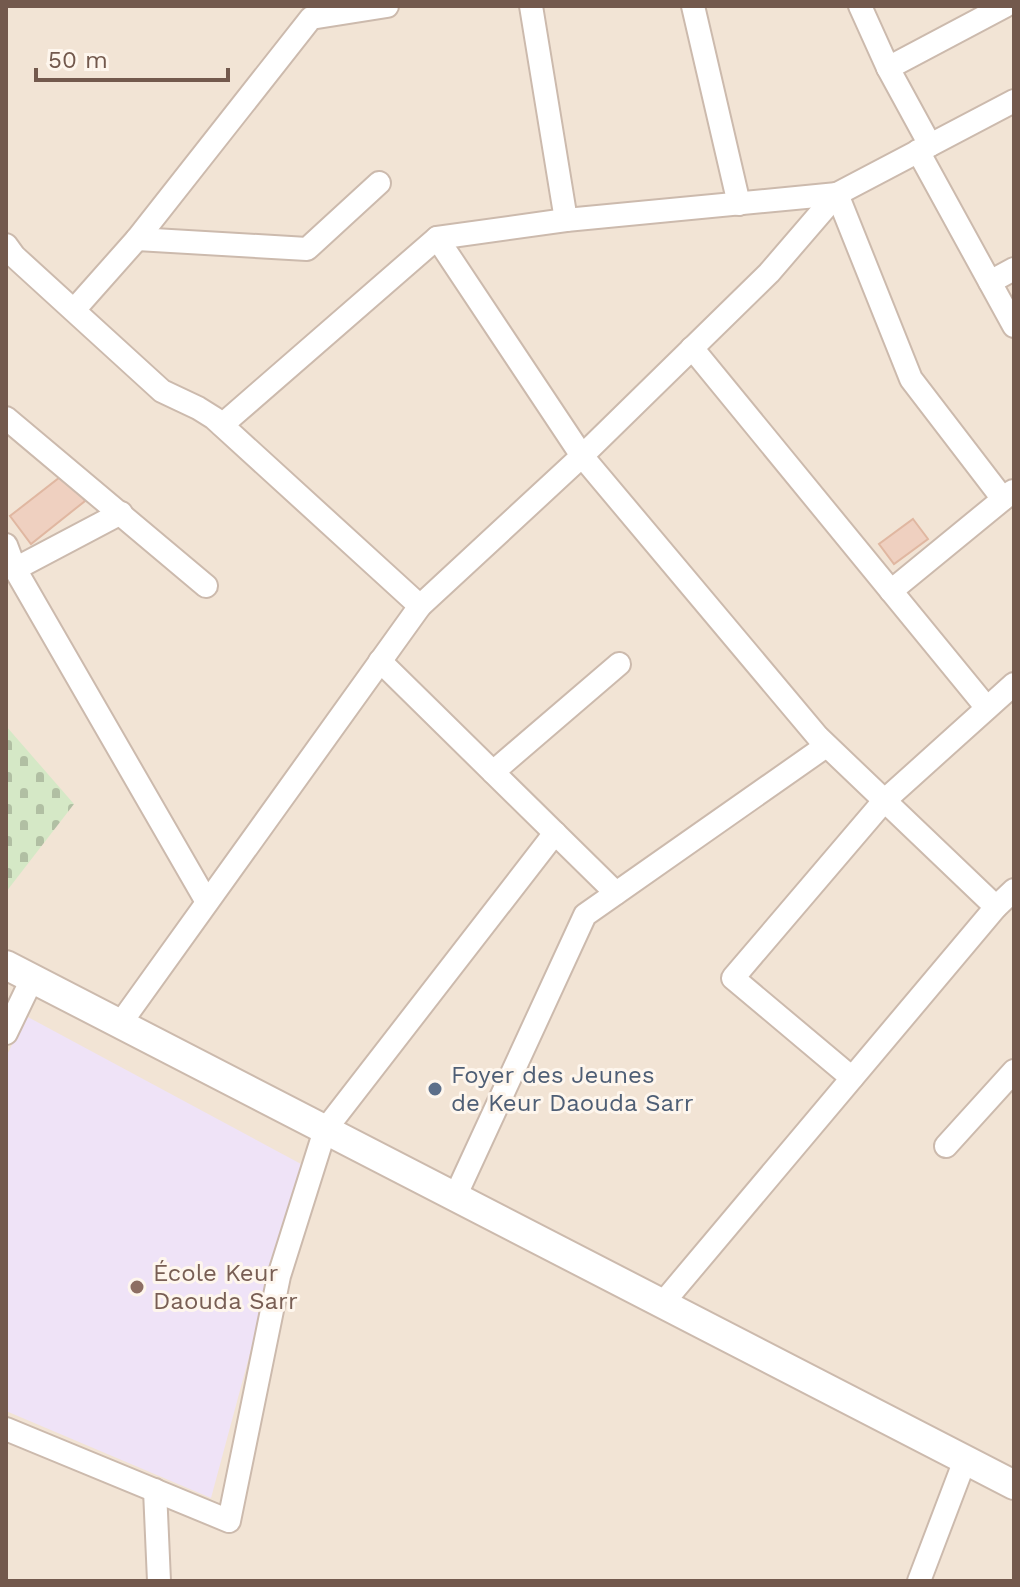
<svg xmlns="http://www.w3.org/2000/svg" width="1020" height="1587" font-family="'Work Sans',sans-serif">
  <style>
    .residential { fill: #f2e4d5 }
    .education { fill: #efe3f7 }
    .cemetery { fill: url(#cemetery-stones) }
    .building { fill: #efd0c0; stroke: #e0b7a1; stroke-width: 2 }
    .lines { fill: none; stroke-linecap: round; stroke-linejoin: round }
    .minor-casing { stroke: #ccbaad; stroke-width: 26 }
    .tertiary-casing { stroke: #ccbaad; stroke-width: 32 }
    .minor { stroke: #fff; stroke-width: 22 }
    .tertiary { stroke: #fff; stroke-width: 28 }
    .service-dot { fill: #5c6f8a; stroke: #fef6ed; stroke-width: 3 }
    .education-dot { fill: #8d6e63; stroke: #fef6ed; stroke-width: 3 }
    .labels { text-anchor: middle; stroke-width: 6; stroke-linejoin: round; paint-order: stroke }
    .service-label { font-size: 24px; fill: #4e5e75; stroke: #fef6ed; text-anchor: start }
    .education-label { font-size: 24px; fill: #785e54; stroke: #fef6ed; text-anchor: start }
  </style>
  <defs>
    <pattern id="cemetery-stones" width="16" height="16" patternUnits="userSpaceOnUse" patternTransform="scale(2)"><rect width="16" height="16" fill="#d5e8c6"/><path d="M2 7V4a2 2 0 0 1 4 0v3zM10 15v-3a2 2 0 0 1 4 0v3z" fill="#b1bfa3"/></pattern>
  </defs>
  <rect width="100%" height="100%" fill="#fbf2e6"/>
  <!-- residential -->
  <rect class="residential" x="6" y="6" width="1008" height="1575"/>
  <!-- education -->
  <polygon class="education" points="26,1016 301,1164 211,1498 6,1411 6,1057"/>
  <!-- cemetery -->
  <polygon class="cemetery" points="6,726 74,804 6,892"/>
  <!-- building -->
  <g class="building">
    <polygon points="64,474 85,501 31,544 10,516"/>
    <polygon points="913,519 928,539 894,564 879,544"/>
  </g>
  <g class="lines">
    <defs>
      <g id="minor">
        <polyline points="531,6 566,220"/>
        <polyline points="693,6 739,204"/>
        <polyline points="860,6 888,68 930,145"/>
        <polyline points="888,68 1005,6"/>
        <polyline points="918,151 1014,326"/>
        <polyline points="837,194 911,379 1003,499"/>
        <polyline points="437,238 582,456 818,737 996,907"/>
        <polyline points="137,239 307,249 379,183"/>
        <polyline points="6,245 14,256 162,391 198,408 214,418 420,606"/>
        <polyline points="990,282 1014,269"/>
        <polyline points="74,310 137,239 311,18 387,6"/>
        <polyline points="692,348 987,708"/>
        <polyline points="6,418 206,586"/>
        <polyline points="222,425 437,238 566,220 837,194 1014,101"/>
        <polyline points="6,545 15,569 207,902"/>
        <polyline points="15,569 121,513"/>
        <polyline points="891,591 1013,491"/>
        <polyline points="380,661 616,893"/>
        <polyline points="493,772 619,664"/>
        <polyline points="120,1024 420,606 582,456 769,273 837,194"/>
        <polyline points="6,1033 32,979"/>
        <polyline points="852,1078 733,978 884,801 1014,684"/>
        <polyline points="946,1146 1014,1071"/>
        <polyline points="455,1197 585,915 826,746"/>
        <polyline points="662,1304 996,907 1014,890"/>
        <polyline points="6,1429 229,1521 279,1276 325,1130 555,833"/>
        <polyline points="155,1490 159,1581"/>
        <polyline points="919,1581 965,1460"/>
      </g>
      <polyline id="tertiary" points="6,965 1014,1485"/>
    </defs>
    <!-- minor casing -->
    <use href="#minor" class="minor-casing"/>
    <!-- tertiary casing -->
    <use href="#tertiary" class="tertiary-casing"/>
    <!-- minor -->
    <use href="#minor" class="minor"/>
    <!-- tertiary -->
    <use href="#tertiary" class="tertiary"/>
  </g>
  <!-- markers -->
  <circle class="service-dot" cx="435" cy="1089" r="8"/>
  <circle class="education-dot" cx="137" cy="1287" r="8"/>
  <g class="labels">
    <!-- service labels -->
    <g class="service-label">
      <text x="451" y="1083">Foyer des Jeunes<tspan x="451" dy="28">de Keur Daouda Sarr</tspan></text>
    </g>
    <!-- education labels -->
    <g class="education-label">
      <text x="153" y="1281">École Keur<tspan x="153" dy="28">Daouda Sarr</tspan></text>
    </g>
  </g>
  <!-- border -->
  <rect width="1020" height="1587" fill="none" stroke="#73594d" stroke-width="16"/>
  <!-- scale -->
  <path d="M36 68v12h192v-12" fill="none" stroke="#73594d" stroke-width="4"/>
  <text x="48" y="68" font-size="24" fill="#73594d" stroke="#fef6ed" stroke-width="6" paint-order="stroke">50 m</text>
</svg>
